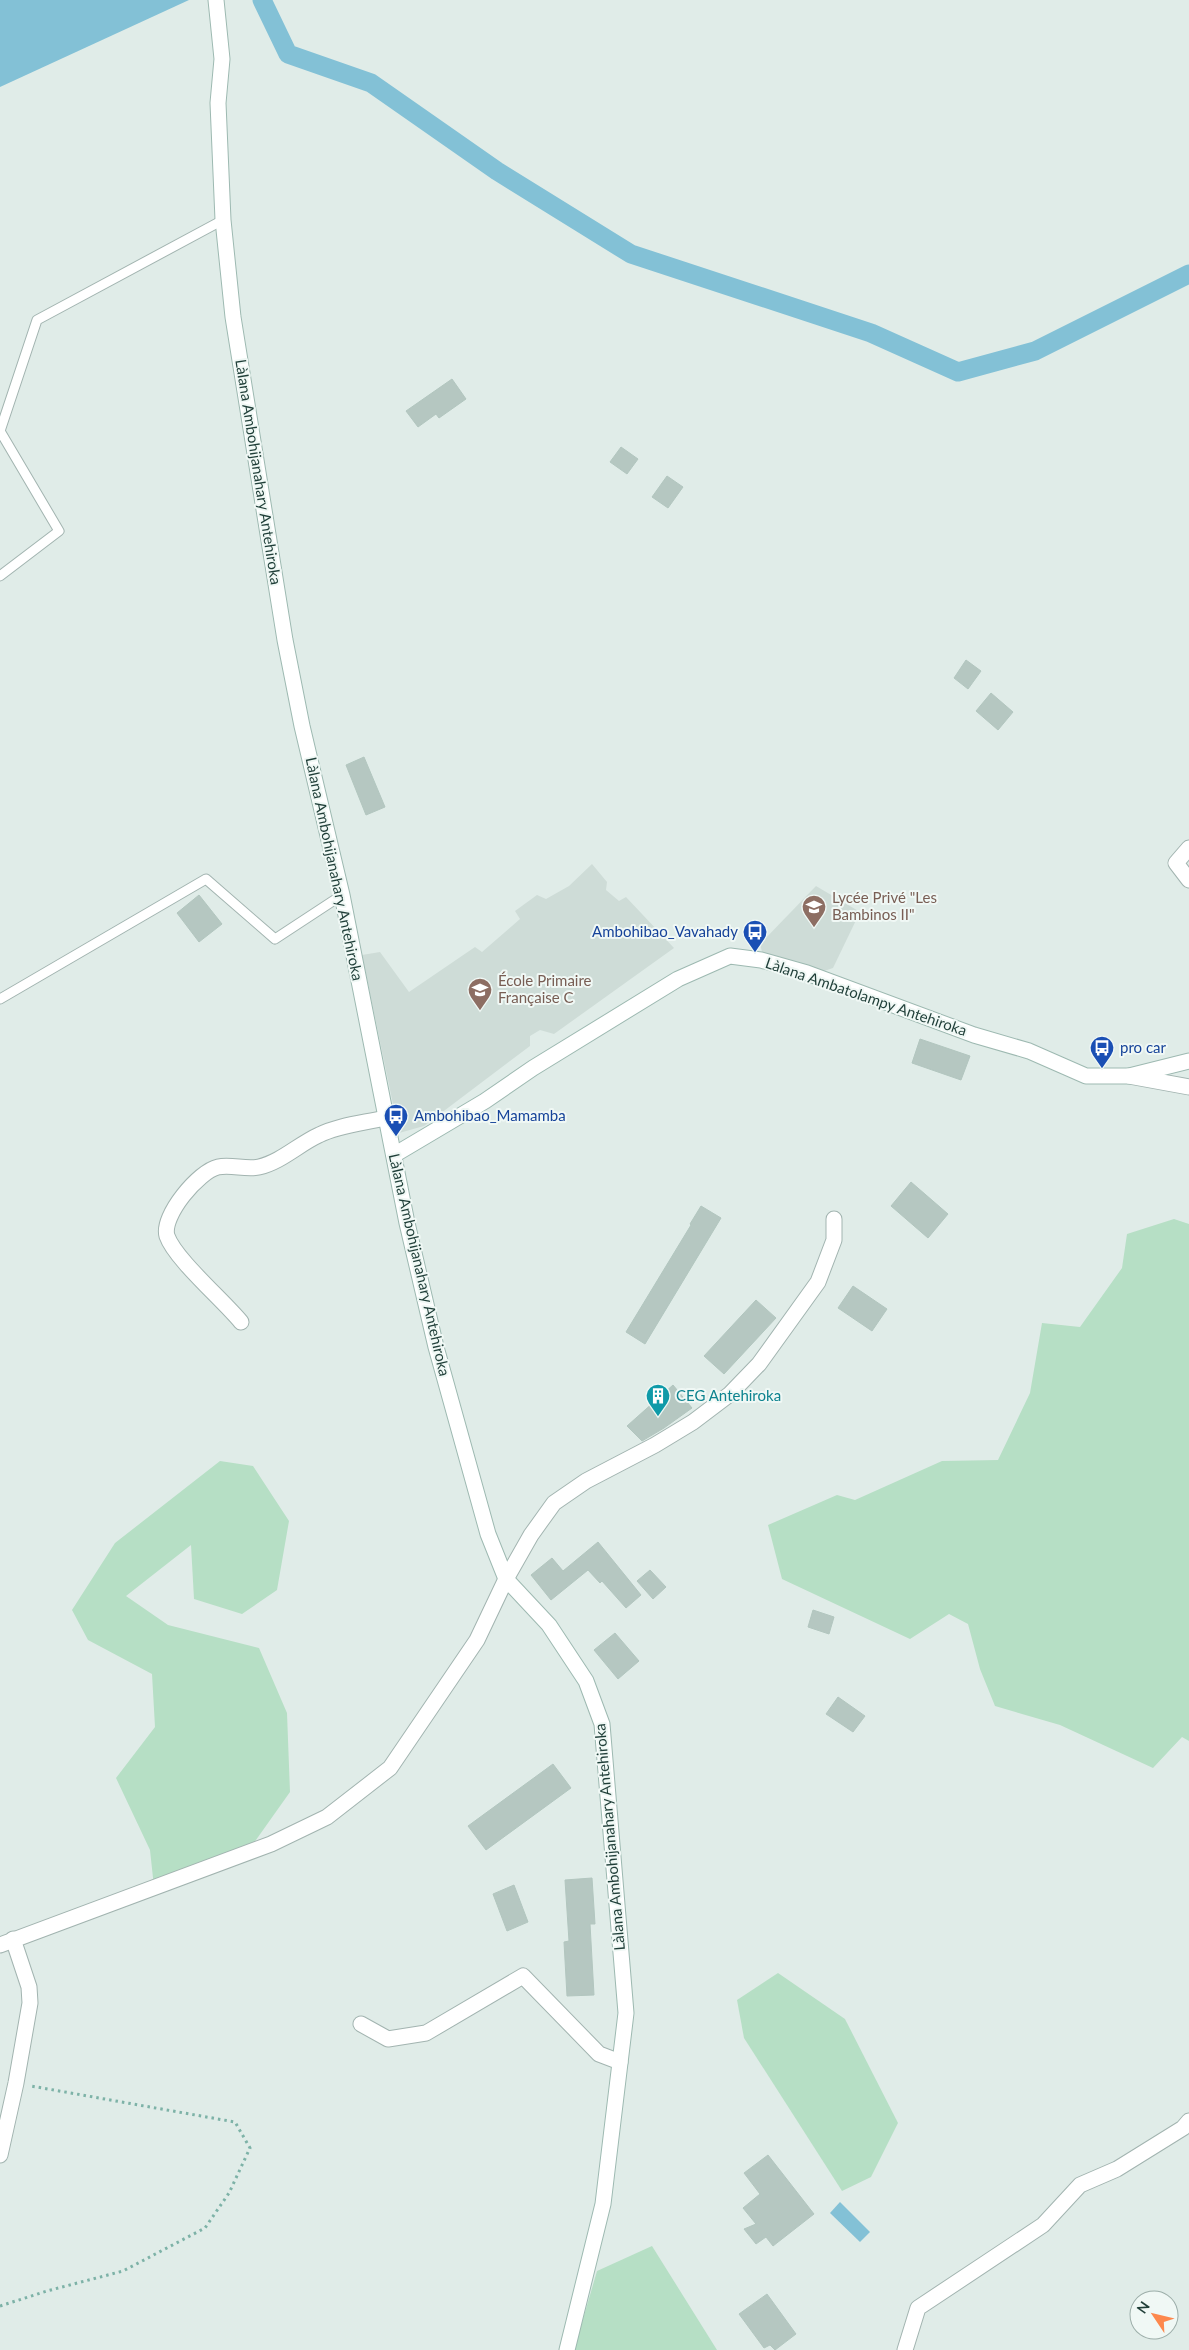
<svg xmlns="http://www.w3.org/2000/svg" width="1189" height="2350" font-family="Lato,sans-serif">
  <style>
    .built { fill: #cedcd7 }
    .green { fill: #b6dfc5 }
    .water { fill: #83c1d6 }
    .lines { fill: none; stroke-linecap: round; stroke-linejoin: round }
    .canal { stroke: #83c1d6; stroke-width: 19 }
    .building { fill: #b5c7c1; stroke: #b2c6bf }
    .lane-casing { stroke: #a2b4b0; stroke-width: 11 }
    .street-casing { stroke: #a2b4b0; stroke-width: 17 }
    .secondary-casing { stroke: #9db9b1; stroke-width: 17 }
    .path { stroke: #7db2a7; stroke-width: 3; stroke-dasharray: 2.5 4; stroke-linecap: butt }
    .lane { stroke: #fff; stroke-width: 9 }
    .street { stroke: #fff; stroke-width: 15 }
    .secondary { stroke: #fff; stroke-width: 15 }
    .labels { text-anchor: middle; stroke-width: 4; stroke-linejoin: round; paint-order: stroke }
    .street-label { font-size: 15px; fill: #1f3e38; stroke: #f0f8f5 }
    .education-label { font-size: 15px; fill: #785e54; stroke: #f0f8f5; text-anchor: start }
    .transit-label { font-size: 15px; fill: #164399; stroke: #f0f8f5; text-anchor: start }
    .culture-label { font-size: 15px; fill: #0d838f; stroke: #f0f8f5; text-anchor: start }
  </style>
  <rect width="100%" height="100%" fill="#e0ece8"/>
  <!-- built -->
  <g class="built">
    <polygon points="592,864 607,882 606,890 619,901 626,897 674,948 554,1034 540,1030 530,1036 530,1046 424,1126 399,1133 362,955 380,952 409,992 475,947 482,952 520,919 515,911 537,895 546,899 569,886"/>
    <polygon points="816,886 860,912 833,968 824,971 762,952 760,944"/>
  </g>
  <!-- green -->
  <g class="green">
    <polygon points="1174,1219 1189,1224 1189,1741 1182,1737 1153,1768 1060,1725 995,1706 980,1669 968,1624 949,1614 910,1639 782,1579 768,1525 837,1495 855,1500 942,1461 998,1460 1030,1393 1042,1323 1080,1327 1122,1268 1127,1234"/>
    <polygon points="220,1461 253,1466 289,1521 277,1590 242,1614 194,1599 191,1545 126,1596 168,1625 259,1648 287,1713 290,1792 246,1854 154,1887 150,1850 116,1778 155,1727 152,1674 88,1640 72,1610 115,1543"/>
    <polygon points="778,1973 845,2019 898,2123 871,2177 842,2191 744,2038 737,2000"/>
    <polygon points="652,2246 717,2350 574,2350 597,2271"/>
  </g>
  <!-- water -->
  <g class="water">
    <polygon points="0,0 189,0 0,87"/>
    <polygon points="840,2202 870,2232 860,2242 830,2213"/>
  </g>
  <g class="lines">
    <!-- canal -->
    <polyline class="canal" points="262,0 288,54 371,83 497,171 631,254 871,333 958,372 1035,351 1189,274"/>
  </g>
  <!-- building -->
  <g class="building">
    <polygon points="452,379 466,399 439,418 436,414 418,427 406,411"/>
    <polygon points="621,447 638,459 627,474 610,462"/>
    <polygon points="667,476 683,487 668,508 652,497"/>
    <polygon points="966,660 981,671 968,689 954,678"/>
    <polygon points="991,693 1013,712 998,730 976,711"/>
    <polygon points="364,757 385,807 366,815 346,765"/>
    <polygon points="199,895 222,924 199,942 177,913"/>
    <polygon points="920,1039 970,1056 961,1080 912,1063"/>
    <polygon points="911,1182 948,1214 928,1238 891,1206"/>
    <polygon points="701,1206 721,1218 645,1344 626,1332 691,1225 690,1224"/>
    <polygon points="853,1286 887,1309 872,1331 838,1308"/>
    <polygon points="756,1300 776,1318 724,1374 704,1356"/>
    <polygon points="673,1385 692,1408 664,1428 642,1441 627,1426"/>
    <polygon points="598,1542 641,1595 626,1608 602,1581 600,1583 588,1570 551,1600 531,1575 552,1558 563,1571"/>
    <polygon points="650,1570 666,1587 653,1599 637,1581"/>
    <polygon points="813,1610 834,1617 829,1634 808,1627"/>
    <polygon points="615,1633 639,1661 618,1679 594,1650"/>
    <polygon points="838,1697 865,1716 853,1732 826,1714"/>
    <polygon points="553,1764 571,1788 486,1850 468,1826"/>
    <polygon points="592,1878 595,1924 590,1924 594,1995 567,1996 564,1942 569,1941 565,1880"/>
    <polygon points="514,1885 528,1922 507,1931 493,1894"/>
    <polygon points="768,2155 814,2214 773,2246 766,2237 756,2244 744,2229 756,2224 743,2208 760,2194 744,2173"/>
    <polygon points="767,2294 796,2334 775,2350 770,2345 764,2348 739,2314"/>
  </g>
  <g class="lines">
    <defs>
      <g id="lane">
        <polyline points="0,576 59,531 0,431 37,320 223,220"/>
        <polyline points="0,999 206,879 275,939 342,895"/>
      </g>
      <g id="street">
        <polyline points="1189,848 1176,863 1189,880"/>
        <polyline points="1129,1076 1189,1087"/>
        <path d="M241,1322C223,1300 175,1259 167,1236C161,1216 199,1171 218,1167C231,1164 246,1170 259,1167C281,1162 299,1144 319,1135C339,1125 364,1123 385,1118"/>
        <polyline points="0,1945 271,1844 327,1817 390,1768 477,1640 506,1579 531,1535 554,1503 586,1481 655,1445 693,1422 730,1394 759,1364 818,1282 834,1240 834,1219"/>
        <polyline points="361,2024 388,2039 426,2033 523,1976 599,2054 620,2062"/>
        <polyline points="0,2155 16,2083 30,2003 29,1987 13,1939"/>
        <polyline points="905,2350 918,2308 1043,2225 1080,2185 1117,2169 1183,2128 1189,2121"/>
      </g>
      <g id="secondary">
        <polyline points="216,0 222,59 218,103 223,220 233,317 285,640 302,726 342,895 407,1223 436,1347 488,1534 506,1579 549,1625 586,1681 602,1724 626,2013 603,2204 567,2350"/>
        <polyline points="394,1155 485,1101 533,1068 678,979 730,956 761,960 807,973 974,1035 1029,1051 1086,1076 1129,1076 1189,1061"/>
      </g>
    </defs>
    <!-- lane casing -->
    <use href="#lane" class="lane-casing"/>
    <!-- street casing -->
    <use href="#street" class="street-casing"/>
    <!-- secondary casing -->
    <use href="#secondary" class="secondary-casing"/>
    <!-- path -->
    <polyline class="path" points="0,2306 47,2291 123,2271 205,2228 229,2193 250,2148 235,2122 31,2086"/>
    <!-- lane -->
    <use href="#lane" class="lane"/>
    <!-- street -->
    <use href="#street" class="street"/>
    <!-- secondary -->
    <use href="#secondary" class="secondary"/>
  </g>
  <!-- icons -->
  <defs>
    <symbol id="school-pin" viewBox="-11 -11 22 30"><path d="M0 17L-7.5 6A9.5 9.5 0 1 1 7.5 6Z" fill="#8d6e63" stroke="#f0f8f5"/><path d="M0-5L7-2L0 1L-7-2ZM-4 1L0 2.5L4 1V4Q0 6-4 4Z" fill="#fff"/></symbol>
    <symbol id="bus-pin" viewBox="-11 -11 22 30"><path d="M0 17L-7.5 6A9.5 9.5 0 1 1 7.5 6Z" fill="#1a4fb4" stroke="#f0f8f5"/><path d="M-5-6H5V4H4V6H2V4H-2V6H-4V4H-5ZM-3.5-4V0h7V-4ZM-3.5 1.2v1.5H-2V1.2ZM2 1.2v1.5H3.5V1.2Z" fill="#fff"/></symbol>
    <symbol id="building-pin" viewBox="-11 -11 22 30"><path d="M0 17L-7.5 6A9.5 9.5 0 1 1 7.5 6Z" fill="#0f9aa8" stroke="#f0f8f5"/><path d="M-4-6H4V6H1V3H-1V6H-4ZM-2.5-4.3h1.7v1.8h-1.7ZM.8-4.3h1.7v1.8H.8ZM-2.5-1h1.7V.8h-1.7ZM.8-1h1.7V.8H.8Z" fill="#fff"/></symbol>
  </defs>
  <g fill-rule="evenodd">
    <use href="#school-pin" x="800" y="893" width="28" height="38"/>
    <use href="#bus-pin" x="741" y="918" width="28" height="38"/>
    <use href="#school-pin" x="466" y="976" width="28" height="38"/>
    <use href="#bus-pin" x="1088" y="1034" width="28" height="38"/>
    <use href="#bus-pin" x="382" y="1102" width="28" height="38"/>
    <use href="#building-pin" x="644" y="1382" width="28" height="38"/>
  </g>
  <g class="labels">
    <!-- street labels -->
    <g class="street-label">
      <text transform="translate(258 472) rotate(81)" y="5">Làlana Ambohijanahary Antehiroka</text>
      <text transform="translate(334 869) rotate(78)" y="5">Làlana Ambohijanahary Antehiroka</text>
      <text transform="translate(866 997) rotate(19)" y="5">Làlana Ambatolampy Antehiroka</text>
      <text transform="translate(419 1265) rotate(77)" y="5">Làlana Ambohijanahary Antehiroka</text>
      <text transform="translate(610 1837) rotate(-95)" y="5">Làlana Ambohijanahary Antehiroka</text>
    </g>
    <!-- education labels -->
    <g class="education-label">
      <text x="832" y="903">Lycée Privé "Les<tspan x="832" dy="17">Bambinos II"</tspan></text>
      <text x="498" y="986">École Primaire<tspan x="498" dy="17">Française C</tspan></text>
    </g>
    <!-- transit labels -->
    <g class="transit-label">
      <text x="738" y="937" text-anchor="end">Ambohibao_Vavahady</text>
      <text x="1120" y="1053">pro car</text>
      <text x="414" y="1121">Ambohibao_Mamamba</text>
    </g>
    <!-- culture labels -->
    <g class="culture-label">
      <text x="676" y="1401">CEG Antehiroka</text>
    </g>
  </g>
  <!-- north arrow -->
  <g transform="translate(1154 2315) rotate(305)"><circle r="24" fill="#f0f8f5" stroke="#9caea9"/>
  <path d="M0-4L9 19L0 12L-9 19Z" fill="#fd884d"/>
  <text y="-8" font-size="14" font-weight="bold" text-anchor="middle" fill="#1f3e38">N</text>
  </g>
</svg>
